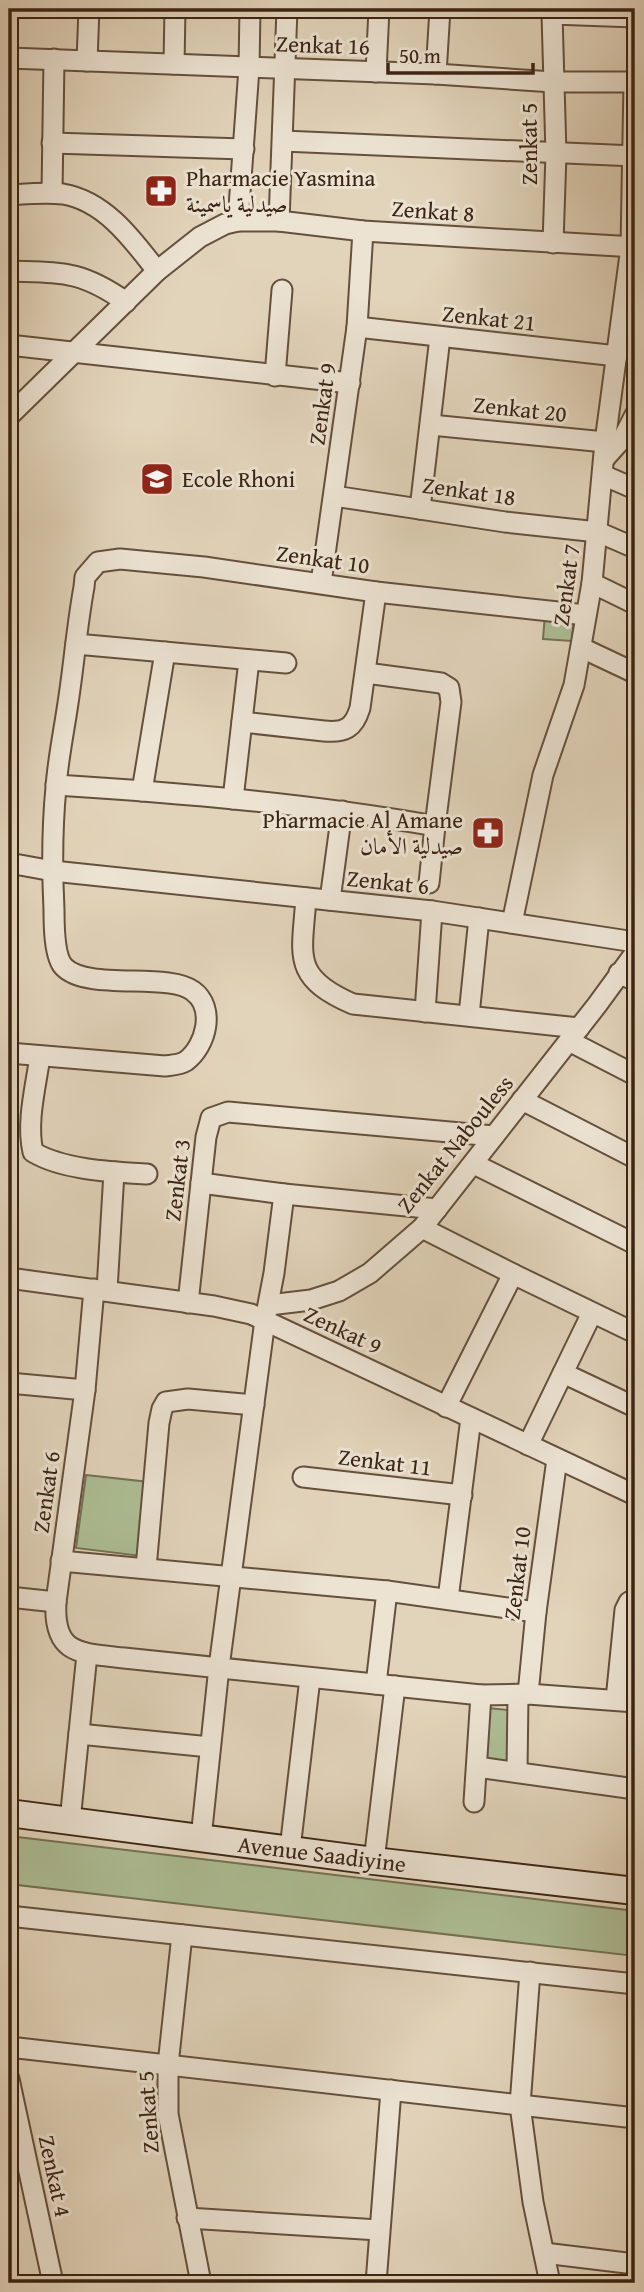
<svg xmlns="http://www.w3.org/2000/svg" width="644" height="2292" font-family="'Gentium Book Plus',Amiri,serif">
  <style>
    .green { fill: #adbe95; stroke: #747154; stroke-width: 2 }
    .lines { fill: none; stroke-linecap: round; stroke-linejoin: round }
    .street-casing { stroke: #65503d; stroke-width: 23 }
    .secondary-casing { stroke: #3b2413; stroke-width: 30 }
    .street { stroke: #ece3d3; stroke-width: 19 }
    .secondary { stroke: #ece3d3; stroke-width: 26 }
    .labels { text-anchor: middle; stroke-width: 6; stroke-linejoin: round; paint-order: stroke }
    .street-label { font-size: 23px; fill: #3b2413; stroke: #ece3d3 }
    .poi-label { font-size: 23px; fill: #3b2413; stroke: #ece3d3; text-anchor: start }
  </style>
  <rect width="100%" height="100%" fill="#e2d4bb"/>
  <filter id="stains"><feTurbulence type="fractalNoise" baseFrequency=".00286" numOctaves="4"/><feColorMatrix values="0 0 0 0 .2 0 0 0 0 .09 0 0 0 0 .02 0 0 0 .5 -.17"/></filter>
  <radialGradient id="worn" r=".72"><stop offset=".6" stop-color="#630" stop-opacity="0"/><stop offset="1" stop-color="#630" stop-opacity=".3"/></radialGradient>
  <!-- green -->
  <g class="green">
    <polygon points="545,614 574,617 572,641 543,639"/>
    <polygon points="86,1475 149,1482 141,1556 76,1548"/>
    <polygon points="488,1708 517,1711 511,1763 483,1759"/>
    <polygon points="9,1836 635,1911 635,1956 9,1884"/>
  </g>
  <g class="lines">
    <defs>
      <g id="street">
        <polyline points="9,58 436,74 553,82 635,82"/>
        <polyline points="87,61 89,9"/>
        <polyline points="174,64 175,9"/>
        <polyline points="376,72 379,9"/>
        <polyline points="436,74 440,9"/>
        <polyline points="283,141 635,156"/>
        <polyline points="52,143 244,149"/>
        <polyline points="52,193 54,59"/>
        <path d="M9,195C26,194 45,192 63,194C105,201 133,240 157,271"/>
        <polyline points="238,221 249,68 250,9"/>
        <polyline points="279,221 287,9"/>
        <polyline points="553,243 556,154 552,14 635,17"/>
        <path d="M9,271C63,273 80,270 126,302"/>
        <polyline points="357,327 617,356"/>
        <polyline points="9,345 350,383"/>
        <polyline points="275,376 282,290"/>
        <polyline points="9,416 157,271 200,237 225,224 238,221 279,221 363,231 635,247"/>
        <polyline points="431,425 605,442"/>
        <polyline points="605,458 623,438 635,415"/>
        <polyline points="603,475 635,489"/>
        <polyline points="334,496 505,522 598,532 635,548"/>
        <polyline points="420,509 440,337"/>
        <polyline points="321,583 357,327 363,231"/>
        <polyline points="592,583 635,604"/>
        <polyline points="76,644 286,663"/>
        <polyline points="582,648 635,673"/>
        <path d="M242,722L324,731C345,733 354,728 360,708L376,592"/>
        <path d="M56,785C183,793 310,804 435,826L451,702L449,688L441,683L366,673"/>
        <polyline points="142,791 165,652"/>
        <polyline points="233,799 249,660"/>
        <polyline points="9,863 53,871 432,911 635,942"/>
        <polyline points="429,883 435,826"/>
        <path d="M306,898C302,956 291,977 353,1004L579,1028"/>
        <polyline points="330,900 342,811"/>
        <polyline points="512,923 543,775 574,685 592,583 605,442 631,247 634,82"/>
        <polyline points="619,973 635,981"/>
        <polyline points="425,1012 432,911"/>
        <polyline points="469,1015 479,918"/>
        <polyline points="569,1041 635,1075"/>
        <path d="M9,1053L165,1066C172,1065 180,1065 186,1061C206,1046 216,1008 193,991C169,972 87,991 64,967C54,957 54,923 54,910C52,869 52,828 56,787C58,759 64,731 68,703C74,664 77,625 84,587L85,577L98,562L120,559L204,567L376,592L586,615"/>
        <path d="M40,1056C36,1086 26,1122 33,1152C63,1170 112,1172 147,1174"/>
        <polyline points="522,1100 635,1158"/>
        <polyline points="474,1164 635,1244"/>
        <polyline points="201,1183 284,1194 437,1209"/>
        <polyline points="422,1228 513,1274 635,1333"/>
        <polyline points="9,1278 214,1306 251,1314 635,1495"/>
        <path d="M94,1289L85,1390L56,1602C53,1655 80,1653 124,1658L481,1695L528,1694L635,1702"/>
        <polyline points="107,1290 114,1172"/>
        <polyline points="188,1303 206,1137 211,1118 228,1112 494,1136"/>
        <polyline points="269,1305 311,1300 339,1291 370,1273 422,1228 597,1005 635,953"/>
        <polyline points="563,1373 635,1407"/>
        <polyline points="9,1383 85,1390"/>
        <polyline points="446,1407 513,1274"/>
        <polyline points="528,1445 592,1313"/>
        <polyline points="303,1477 462,1495"/>
        <polyline points="61,1561 387,1591 536,1612"/>
        <polyline points="146,1568 159,1423 162,1409 166,1402 188,1399 254,1405"/>
        <polyline points="9,1597 56,1602"/>
        <polyline points="448,1599 471,1418"/>
        <polyline points="376,1684 387,1591"/>
        <polyline points="528,1694 536,1612 557,1459"/>
        <polyline points="616,1700 625,1610 629,1602 635,1599"/>
        <polyline points="79,1734 210,1747"/>
        <polyline points="477,1767 635,1789"/>
        <polyline points="517,1772 518,1695"/>
        <polyline points="474,1802 481,1695"/>
        <polyline points="70,1821 87,1654"/>
        <polyline points="201,1838 219,1667 265,1320 274,1273 284,1194"/>
        <polyline points="290,1849 310,1678"/>
        <polyline points="374,1861 395,1686"/>
        <polyline points="9,1916 635,1984"/>
        <polyline points="182,1935 168,2065 168,2114 201,2283"/>
        <polyline points="530,1972 520,2105 533,2202 550,2283"/>
        <polyline points="9,2047 635,2118"/>
        <polyline points="9,2079 53,2283"/>
        <polyline points="187,2218 379,2230"/>
        <polyline points="544,2253 635,2264"/>
        <polyline points="376,2283 391,2090"/>
      </g>
      <polyline id="secondary" points="9,1813 374,1861 635,1891"/>
    </defs>
    <!-- street casing -->
    <use href="#street" class="street-casing"/>
    <!-- secondary casing -->
    <use href="#secondary" class="secondary-casing"/>
    <!-- street -->
    <use href="#street" class="street"/>
    <!-- secondary -->
    <use href="#secondary" class="secondary"/>
  </g>
  <!-- icons -->
  <defs>
    <symbol id="pharmacy-square" viewBox="-11 -11 22 22"><rect x="-9" y="-9" width="18" height="18" rx="4" fill="#8f2418" stroke="#ece3d3"/><path d="M-2-6h4v4h4v4h-4v4h-4v-4h-4v-4h4Z" fill="#fff"/></symbol>
    <symbol id="school-square" viewBox="-11 -11 22 22"><rect x="-9" y="-9" width="18" height="18" rx="4" fill="#8f2418" stroke="#ece3d3"/><path d="M0-5L7-2L0 1L-7-2ZM-4 1L0 2.5L4 1V4Q0 6-4 4Z" fill="#fff"/></symbol>
  </defs>
  <g fill-rule="evenodd">
    <use href="#pharmacy-square" x="142" y="172" width="38" height="38"/>
    <use href="#school-square" x="138" y="460" width="38" height="38"/>
    <use href="#pharmacy-square" x="469" y="814" width="38" height="38"/>
  </g>
  <g class="labels">
    <!-- street labels -->
    <g class="street-label">
      <text transform="translate(323 45) rotate(2)" y="8">Zenkat 16</text>
      <text transform="translate(529 144) rotate(-90)" y="8">Zenkat 5</text>
      <text transform="translate(433 211) rotate(4)" y="8">Zenkat 8</text>
      <text transform="translate(489 318) rotate(6)" y="8">Zenkat 21</text>
      <text transform="translate(322 404) rotate(-82)" y="8">Zenkat 9</text>
      <text transform="translate(520 409) rotate(6)" y="8">Zenkat 20</text>
      <text transform="translate(469 491) rotate(8)" y="8">Zenkat 18</text>
      <text transform="translate(323 559) rotate(8)" y="8">Zenkat 10</text>
      <text transform="translate(566 585) rotate(-82)" y="8">Zenkat 7</text>
      <text transform="translate(388 882) rotate(6)" y="8">Zenkat 6</text>
      <text transform="translate(455 1144) rotate(-51)" y="8">Zenkat Nabouless</text>
      <text transform="translate(177 1180) rotate(-83)" y="8">Zenkat 3</text>
      <text transform="translate(343 1330) rotate(25)" y="8">Zenkat 9</text>
      <text transform="translate(385 1462) rotate(7)" y="8">Zenkat 11</text>
      <text transform="translate(46 1492) rotate(-82)" y="8">Zenkat 6</text>
      <text transform="translate(517 1573) rotate(-83)" y="8">Zenkat 10</text>
      <text transform="translate(322 1854) rotate(7)" y="8">Avenue Saadiyine</text>
      <text transform="translate(148 2112) rotate(-94)" y="8">Zenkat 5</text>
      <text transform="translate(55 2176) rotate(78)" y="8">Zenkat 4</text>
    </g>
    <!-- poi labels -->
    <g class="poi-label">
      <text x="186" y="186">Pharmacie Yasmina<tspan x="186" dy="26">صيدلية ياسمينة</tspan></text>
      <text x="182" y="487">Ecole Rhoni</text>
      <text x="463" y="828" text-anchor="end">Pharmacie Al Amane<tspan x="463" dy="26">صيدلية الأمان</tspan></text>
    </g>
  </g>
  <!-- margin -->
  <rect width="644" height="2292" fill="none" stroke="#e2d4bb" stroke-width="35"/>
  <rect x="10" y="10" width="623" height="2271" fill="none" stroke="#3b2413" stroke-width="3.5"/>
  <rect x="18" y="18" width="609" height="2257" fill="none" stroke="#3b2413" stroke-width="2"/>
  <!-- scale -->
  <path d="M388 63v10h145v-10" fill="none" stroke="#3b2413" stroke-width="3.5"/>
  <text x="399" y="63" font-size="21" fill="#3b2413" stroke="#ece3d3" stroke-width="5" paint-order="stroke">50 m</text>
  <rect width="100%" height="100%" filter="url(#stains)"/>
  <rect width="100%" height="100%" fill="url(#worn)"/>
</svg>
